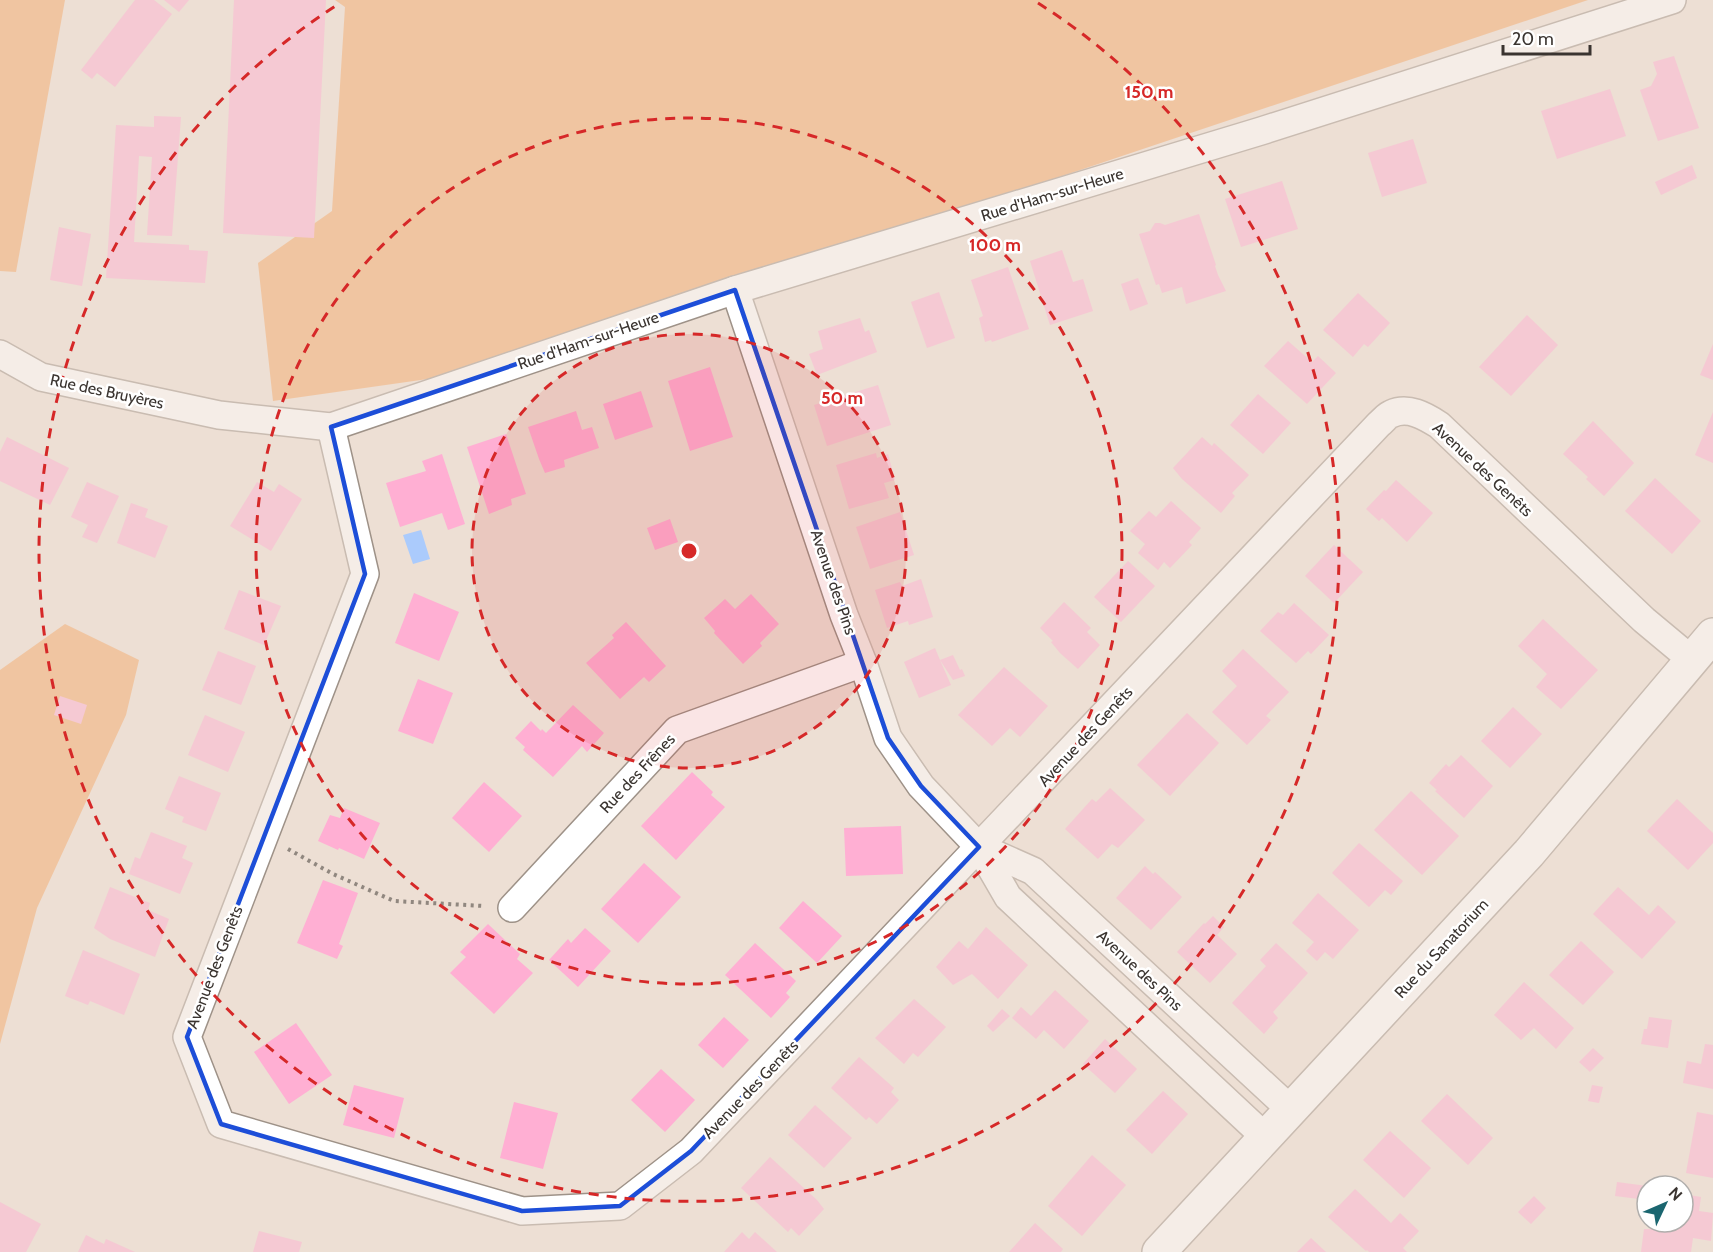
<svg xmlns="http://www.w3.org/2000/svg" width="1713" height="1252" font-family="Cabin,sans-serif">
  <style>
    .green { fill: #f4a765 }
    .water { fill: #abcbfc }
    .building { fill: #ffafd3 }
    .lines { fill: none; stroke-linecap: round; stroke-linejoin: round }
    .minor-casing { stroke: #9e9288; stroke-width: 30 }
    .tertiary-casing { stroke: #9e9288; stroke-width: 36 }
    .path { stroke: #90877f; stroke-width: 4; stroke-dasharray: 3 4.5; stroke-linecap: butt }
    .minor { stroke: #fff; stroke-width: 27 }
    .tertiary { stroke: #fff; stroke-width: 33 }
    .marked { fill: none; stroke: #1d4ed8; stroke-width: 4.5; stroke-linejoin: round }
    .ring { fill: none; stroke: #d62828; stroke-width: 3; stroke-dasharray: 10 8 }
    .labels { text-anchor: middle; stroke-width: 5; stroke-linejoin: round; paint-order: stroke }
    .street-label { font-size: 16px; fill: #3a3430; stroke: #fff }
    .centre { fill: #d62828; stroke: #fff; stroke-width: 3 }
    .ring-label { font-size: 18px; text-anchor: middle; font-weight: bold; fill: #d62828; stroke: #fff; stroke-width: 5; stroke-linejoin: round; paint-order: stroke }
  </style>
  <rect width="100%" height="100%" fill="#eddfd4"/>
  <!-- green -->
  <g class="green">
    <polygon points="0,0 65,0 16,272 0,271"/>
    <polygon points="335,0 1588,0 477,372 273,401 258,263 332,211 345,7"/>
    <polygon points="65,624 139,660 126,715 37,908 0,1044 0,670"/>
  </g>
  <!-- water -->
  <polygon class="water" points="421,530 430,559 413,564 403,535"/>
  <!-- building -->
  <g class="building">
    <polygon points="135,0 154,0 172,14 115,87 97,73 92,79 81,70"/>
    <polygon points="164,0 189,0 179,12"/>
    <polygon points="234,0 326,0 314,238 223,233"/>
    <polygon points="1674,56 1699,128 1658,141 1640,90 1651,86 1657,74 1653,62"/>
    <polygon points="1610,89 1626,136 1557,159 1541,111"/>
    <polygon points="154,116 181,117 172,236 147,235 152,157 139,156 134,242 189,245 189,250 208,251 205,283 106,278 116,125 154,127"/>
    <polygon points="1413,139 1427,183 1382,197 1368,153"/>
    <polygon points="1692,165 1697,178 1661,195 1655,182"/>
    <polygon points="1282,181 1298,229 1241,247 1225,199"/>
    <polygon points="1199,214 1216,265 1215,266 1218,275 1226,291 1186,304 1182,287 1162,293 1159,284 1156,285 1139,234 1150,231 1155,223 1160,223 1165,225"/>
    <polygon points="59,227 91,234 82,286 50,280"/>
    <polygon points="1062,250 1073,282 1083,279 1093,311 1050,325 1030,261"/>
    <polygon points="1008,267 1029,329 992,342 991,340 985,342 979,318 983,316 971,280"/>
    <polygon points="1138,278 1148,304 1130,311 1121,284"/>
    <polygon points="939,292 955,338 927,348 911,302"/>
    <polygon points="1358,293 1390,323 1368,347 1364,344 1353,357 1323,330"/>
    <polygon points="1527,315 1558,345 1511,396 1479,367"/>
    <polygon points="860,318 865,332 869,330 877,352 817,375 809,354 823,349 818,331"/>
    <polygon points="1288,341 1312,362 1318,356 1336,373 1307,404 1264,366"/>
    <polygon points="1713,344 1713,380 1700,375"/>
    <polygon points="710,367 733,437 690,451 668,381"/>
    <polygon points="878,385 891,425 827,446 814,405"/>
    <polygon points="641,391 653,427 615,440 603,404"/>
    <polygon points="1258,394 1291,423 1263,454 1230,425"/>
    <polygon points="576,411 582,430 592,427 599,448 564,460 565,467 545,473 539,459 528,427"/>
    <polygon points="1713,412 1713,463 1695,455"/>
    <polygon points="1593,421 1634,463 1604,496 1586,479 1588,477 1563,454"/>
    <polygon points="506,434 526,494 511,499 512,505 489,514 467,447"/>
    <polygon points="7,437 69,468 50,505 0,481 0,452"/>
    <polygon points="1202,437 1212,446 1214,443 1249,475 1232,493 1235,496 1221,513 1182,479 1173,468"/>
    <polygon points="876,453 877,458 888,454 895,480 884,483 889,498 849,509 836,465"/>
    <polygon points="442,454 465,524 448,530 442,513 400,527 386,483 426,471 422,461"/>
    <polygon points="1655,478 1701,521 1672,554 1625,511"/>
    <polygon points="1396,480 1433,513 1407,542 1382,518 1379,521 1366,509 1384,490 1386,491"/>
    <polygon points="87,482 119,496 97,543 82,537 88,525 71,517"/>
    <polygon points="257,482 274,492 279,484 302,499 271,551 230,526"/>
    <polygon points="1171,501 1201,528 1189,542 1192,545 1170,568 1164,562 1158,570 1138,553 1145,544 1130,531 1149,511 1156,517"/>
    <polygon points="131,503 148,509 145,517 168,526 155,558 117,543"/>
    <polygon points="900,512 914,555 870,569 856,527"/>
    <polygon points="670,519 678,542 655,550 647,528"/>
    <polygon points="1334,545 1363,572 1334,603 1305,576"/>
    <polygon points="1128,561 1155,586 1121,622 1094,597"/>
    <polygon points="921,579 933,617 909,625 908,621 887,628 875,590 900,582 902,586"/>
    <polygon points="239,590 281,606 264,645 224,629"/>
    <polygon points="414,593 459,612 439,661 395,643"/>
    <polygon points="751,594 779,624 760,643 762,646 743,664 714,633 715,631 704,618 725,599 735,609"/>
    <polygon points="1064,602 1091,628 1087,632 1100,645 1078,669 1060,653 1051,642 1053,641 1040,628"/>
    <polygon points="1294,603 1329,635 1311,654 1308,651 1296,663 1260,631 1278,612 1283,615"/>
    <polygon points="1543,619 1598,670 1561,709 1536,687 1547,674 1518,646"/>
    <polygon points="626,622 666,666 649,682 644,677 620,699 586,663 614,638 612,635"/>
    <polygon points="935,648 940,660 953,655 960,670 962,669 965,676 953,680 940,660 951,685 919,698 904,662"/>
    <polygon points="1243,649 1289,692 1266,716 1271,720 1247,745 1212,712 1237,686 1222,671"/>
    <polygon points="218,651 256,666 241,705 202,690"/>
    <polygon points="1004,667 1048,706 1020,737 1010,728 992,746 958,715"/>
    <polygon points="418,679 453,693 433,744 398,731"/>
    <polygon points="60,696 87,705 81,724 54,715"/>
    <polygon points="573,705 604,733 587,752 582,746 553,777 523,750 525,747 515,738 531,721 541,731 542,729 546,733"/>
    <polygon points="1513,707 1542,734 1510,768 1481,741"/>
    <polygon points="1187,713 1219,743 1170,796 1137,765"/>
    <polygon points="205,715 245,732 228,772 188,755"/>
    <polygon points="1461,755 1493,786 1464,818 1435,791 1437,790 1429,783 1446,764 1449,767"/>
    <polygon points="692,772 713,792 711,795 725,807 676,860 641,826"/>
    <polygon points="179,776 221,793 206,831 182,822 184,817 165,809"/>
    <polygon points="484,782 522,816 489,852 452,818"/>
    <polygon points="1110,788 1145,820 1118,848 1112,844 1098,859 1065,829 1092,799 1096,802"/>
    <polygon points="1411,791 1459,836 1422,875 1374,830"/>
    <polygon points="1677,799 1713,833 1713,843 1688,870 1647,831"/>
    <polygon points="344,808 380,823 364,859 339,848 338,850 318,841 330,815 340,818"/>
    <polygon points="901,826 903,874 846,876 844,828"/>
    <polygon points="151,832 187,846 182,858 193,863 180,894 129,874 135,857 140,859"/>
    <polygon points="1359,843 1403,881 1391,895 1385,890 1369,907 1332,873"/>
    <polygon points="644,863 681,897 638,943 601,909"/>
    <polygon points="1145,866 1153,874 1155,872 1182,897 1151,930 1116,898"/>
    <polygon points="323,880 358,893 339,944 343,946 337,959 297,943"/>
    <polygon points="110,887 150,903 148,910 169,919 155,957 110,939 94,928"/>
    <polygon points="1618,887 1649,915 1658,905 1676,922 1642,959 1593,914"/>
    <polygon points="1318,893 1359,930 1333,959 1325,952 1317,961 1306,951 1314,942 1292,923"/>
    <polygon points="803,901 842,936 817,963 779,928"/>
    <polygon points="1213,916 1224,927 1217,935 1237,954 1210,983 1177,952 1204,923 1205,924"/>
    <polygon points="488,924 520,954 517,959 533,973 494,1014 450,973 466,957 460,952"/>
    <polygon points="986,927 1028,965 998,999 972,974 953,985 936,967 959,941 968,949"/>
    <polygon points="585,928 611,951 578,987 549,960 568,939 571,943"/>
    <polygon points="1581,941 1614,972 1583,1005 1549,975"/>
    <polygon points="755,943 796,981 786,993 790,997 771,1018 725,975"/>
    <polygon points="1276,943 1308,973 1273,1012 1278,1018 1264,1034 1232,1003 1266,966 1260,960"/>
    <polygon points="83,950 140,974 124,1015 90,1001 88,1005 65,996"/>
    <polygon points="1524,982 1574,1028 1556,1049 1534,1028 1521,1040 1494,1015"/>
    <polygon points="1055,990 1089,1021 1064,1049 1044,1030 1036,1039 1012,1018 1021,1007 1031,1016"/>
    <polygon points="914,999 946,1027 918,1057 913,1053 904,1064 875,1038"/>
    <polygon points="1002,1009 1010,1016 993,1032 987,1026"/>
    <polygon points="724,1017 749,1040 723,1068 698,1045"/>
    <polygon points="1649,1017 1672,1020 1668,1048 1641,1044 1644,1029 1647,1029"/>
    <polygon points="296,1023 332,1075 289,1104 254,1052"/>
    <polygon points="1105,1039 1137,1069 1115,1093 1083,1064"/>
    <polygon points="1705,1044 1713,1045 1713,1089 1683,1083 1687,1061 1701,1064"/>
    <polygon points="1593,1048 1604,1058 1590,1072 1579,1062"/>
    <polygon points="859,1057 894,1088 891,1092 899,1100 877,1124 869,1117 866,1120 831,1088"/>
    <polygon points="661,1069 695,1100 665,1132 631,1100"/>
    <polygon points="354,1085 404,1098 394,1138 343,1125"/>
    <polygon points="1592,1085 1603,1087 1599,1103 1588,1101"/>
    <polygon points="1163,1091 1188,1114 1152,1154 1126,1130"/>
    <polygon points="1447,1094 1493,1138 1468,1165 1421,1121"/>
    <polygon points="514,1102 558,1113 543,1169 500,1158"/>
    <polygon points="815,1105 852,1138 824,1168 788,1135"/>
    <polygon points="1697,1112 1713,1115 1713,1178 1686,1173"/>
    <polygon points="1390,1131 1431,1168 1404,1198 1363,1160"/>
    <polygon points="1092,1155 1126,1185 1082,1236 1048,1206"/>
    <polygon points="770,1157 817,1200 824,1209 799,1236 791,1228 788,1232 741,1188"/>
    <polygon points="1617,1182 1647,1186 1647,1200 1615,1196"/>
    <polygon points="1355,1189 1391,1223 1400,1213 1419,1231 1403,1248 1407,1252 1369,1252 1367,1250 1366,1251 1328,1217"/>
    <polygon points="1683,1194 1701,1197 1699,1211 1713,1213 1711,1241 1693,1238 1691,1252 1641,1252 1644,1229 1657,1229 1658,1222 1683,1222"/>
    <polygon points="1534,1196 1546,1208 1531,1224 1518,1212"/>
    <polygon points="0,1202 41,1224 26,1252 0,1252"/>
    <polygon points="1035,1223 1063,1249 1061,1252 1009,1252"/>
    <polygon points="259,1231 302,1242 299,1252 253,1252"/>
    <polygon points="742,1232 749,1239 755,1232 777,1252 724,1252"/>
    <polygon points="86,1235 104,1244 106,1239 135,1252 78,1252"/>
    <polygon points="1311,1238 1326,1252 1297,1252"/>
  </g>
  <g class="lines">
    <defs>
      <g id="minor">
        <polyline points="735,290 844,615 863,663 888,738 921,786 979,847 1008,897 1265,1137"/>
        <polyline points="0,354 41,377 219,415 331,427 735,290 1261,131 1672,0"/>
        <path d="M331,427L365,574L187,1037L221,1124L522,1211L620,1206L691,1151L1379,424C1383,421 1387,415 1391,414C1408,406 1425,416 1439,425L1644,620L1692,660"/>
        <polyline points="979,847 1033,871 1290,1109"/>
        <polyline points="512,908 677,730 863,663"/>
      </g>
      <polyline id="tertiary" points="1159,1252 1529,853 1713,635"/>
    </defs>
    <!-- minor casing -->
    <use href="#minor" class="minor-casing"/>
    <!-- tertiary casing -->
    <use href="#tertiary" class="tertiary-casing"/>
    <!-- path -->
    <polyline class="path" points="288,849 333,874 394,901 484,906"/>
    <!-- minor -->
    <use href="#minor" class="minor"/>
    <!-- tertiary -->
    <use href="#tertiary" class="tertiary"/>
  </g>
  <!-- marked area -->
  <path d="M0 0H1713V1252H0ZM735,290L888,738L921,786L979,847L691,1151L620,1206L522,1211L221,1124L187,1037L365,574L331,427Z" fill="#eddfd4" fill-opacity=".55" fill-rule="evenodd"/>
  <path class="marked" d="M735,290L888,738L921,786L979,847L691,1151L620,1206L522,1211L221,1124L187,1037L365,574L331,427Z"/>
  <!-- distance rings -->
  <circle cx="689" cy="551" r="217" fill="#d62828" fill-opacity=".12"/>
  <g class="ring">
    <circle cx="689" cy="551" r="217"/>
    <circle cx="689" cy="551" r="433"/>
    <path d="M1038 3A650 650 0 1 1 340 3"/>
  </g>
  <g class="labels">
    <!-- street labels -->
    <g class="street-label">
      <text transform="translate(1052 194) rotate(-17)" y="6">Rue d'Ham-sur-Heure</text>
      <text transform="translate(588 340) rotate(-19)" y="6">Rue d'Ham-sur-Heure</text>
      <text transform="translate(107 391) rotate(12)" y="6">Rue des Bruyères</text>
      <text transform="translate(1483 469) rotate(43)" y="6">Avenue des Genêts</text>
      <text transform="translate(834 582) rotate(71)" y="6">Avenue des Pins</text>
      <text transform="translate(1085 736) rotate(-47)" y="6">Avenue des Genêts</text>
      <text transform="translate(637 773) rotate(-47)" y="6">Rue des Frênes</text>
      <text transform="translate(1441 948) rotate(-47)" y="6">Rue du Sanatorium</text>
      <text transform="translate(214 967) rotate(-69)" y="6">Avenue des Genêts</text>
      <text transform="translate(1140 970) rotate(43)" y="6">Avenue des Pins</text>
      <text transform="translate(750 1089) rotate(-46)" y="6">Avenue des Genêts</text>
    </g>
  </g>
  <circle cx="689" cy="551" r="9" class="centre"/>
  <g class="ring-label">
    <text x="1149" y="98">150 m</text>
    <text x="995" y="251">100 m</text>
    <text x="842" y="404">50 m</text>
  </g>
  <!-- north arrow -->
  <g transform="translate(1665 1204) rotate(46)"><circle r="28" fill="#ffffff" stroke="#b0aeac" stroke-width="1.5"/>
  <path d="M0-4.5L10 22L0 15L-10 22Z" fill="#1b6670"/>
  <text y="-9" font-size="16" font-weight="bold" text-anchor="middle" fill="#3a3430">N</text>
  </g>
  <!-- scale -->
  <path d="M1503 45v9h87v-9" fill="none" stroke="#3a3430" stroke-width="3"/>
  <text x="1512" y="45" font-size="18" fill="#3a3430" stroke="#ffffff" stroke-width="4.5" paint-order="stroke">20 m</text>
</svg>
